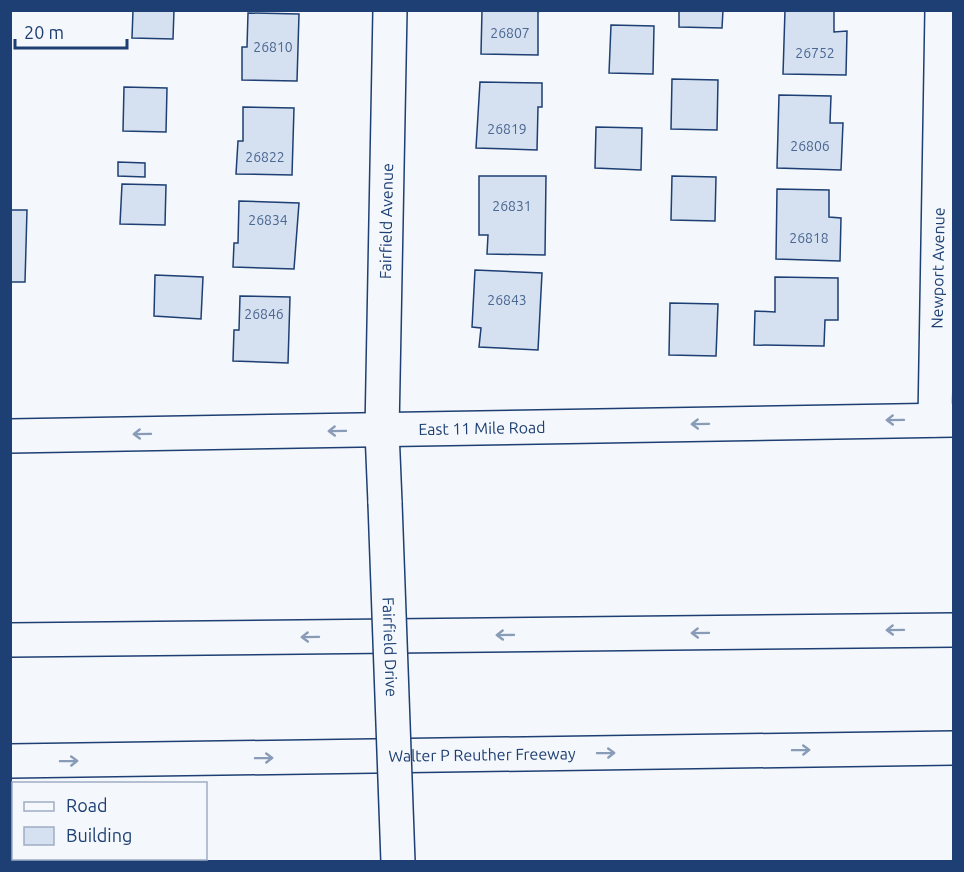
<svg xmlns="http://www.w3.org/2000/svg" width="964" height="872" font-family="Ubuntu,sans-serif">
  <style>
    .building { fill: #d5e0f0; stroke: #1d3f73; stroke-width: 1.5 }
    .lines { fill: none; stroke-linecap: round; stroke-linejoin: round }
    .minor-casing { stroke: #1d3f73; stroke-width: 36 }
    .secondary-casing { stroke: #1d3f73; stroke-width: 36 }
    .motorway-casing { stroke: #1d3f73; stroke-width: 36 }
    .minor { stroke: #f4f7fb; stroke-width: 33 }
    .secondary { stroke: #f4f7fb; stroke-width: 33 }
    .motorway { stroke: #f4f7fb; stroke-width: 33 }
    .minor-bridge-casing { stroke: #1d3f73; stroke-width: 36; stroke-linecap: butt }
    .minor-bridge { stroke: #f4f7fb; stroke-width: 33 }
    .oneway { stroke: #889bb7 }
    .labels { text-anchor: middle; stroke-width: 4.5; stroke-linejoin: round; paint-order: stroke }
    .number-label { font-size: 14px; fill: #4b6792 }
    .street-label { font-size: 16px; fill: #1d3f73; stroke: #f4f7fb }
  </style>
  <rect width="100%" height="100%" fill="#f4f7fb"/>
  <!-- building -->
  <g class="building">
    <polygon points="133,10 174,10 173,39 132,38"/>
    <polygon points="482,10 542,10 538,12 538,55 481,54"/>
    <polygon points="679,10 723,10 722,28 679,27"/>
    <polygon points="785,10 834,10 834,32 847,31 846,75 783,74"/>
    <polygon points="248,13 299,14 297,81 242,80 242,47 247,47"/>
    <polygon points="611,25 654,26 653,74 609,73"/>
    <polygon points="672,79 718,80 717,130 671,129"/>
    <polygon points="480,82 542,83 542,107 538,107 537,150 476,148"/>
    <polygon points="124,87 167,88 166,132 123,131"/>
    <polygon points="779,95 831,96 830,123 843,123 841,170 777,168"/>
    <polygon points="243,107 294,108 292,175 236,174 238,141 243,141"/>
    <polygon points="596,127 642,128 641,170 595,168"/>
    <polygon points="118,162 145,163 145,177 118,176"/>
    <polygon points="479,176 546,176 545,255 487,254 488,235 479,235"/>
    <polygon points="672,176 716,177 715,221 671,220"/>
    <polygon points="122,184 166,185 165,225 120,224"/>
    <polygon points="777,189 829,190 829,217 841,218 840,261 776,259"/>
    <polygon points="239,201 299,203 294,269 233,267 234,243 238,243"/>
    <polygon points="10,210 27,210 25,282 10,282"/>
    <polygon points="475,270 542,273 538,350 479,347 481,328 472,327"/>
    <polygon points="155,275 203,277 201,319 154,316"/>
    <polygon points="775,277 838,278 838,320 825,320 824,346 754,345 755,311 775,312"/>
    <polygon points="240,296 290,297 288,363 233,361 234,330 239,330"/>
    <polygon points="670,303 718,304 716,356 669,355"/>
  </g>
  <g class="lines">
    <defs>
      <g id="minor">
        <path id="s1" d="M935,420L942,10"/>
        <path id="s2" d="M385,503L382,431L390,10"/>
      </g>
      <g id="secondary">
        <path id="s3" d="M10,436L954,420"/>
      </g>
      <g id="motorway">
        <polyline points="10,640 954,630"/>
        <path id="s4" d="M10,761L954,748"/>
      </g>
    </defs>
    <!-- minor casing -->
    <use href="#minor" class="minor-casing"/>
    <!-- secondary casing -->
    <use href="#secondary" class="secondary-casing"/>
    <!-- motorway casing -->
    <use href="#motorway" class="motorway-casing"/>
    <!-- minor -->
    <use href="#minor" class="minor"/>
    <!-- secondary -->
    <use href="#secondary" class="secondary"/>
    <!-- motorway -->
    <use href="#motorway" class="motorway"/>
    <defs>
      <g id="minor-bridge">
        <path id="s5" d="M385,503L398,862"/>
      </g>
    </defs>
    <!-- minor-bridge casing -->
    <use href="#minor-bridge" class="minor-bridge-casing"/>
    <!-- minor-bridge -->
    <use href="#minor-bridge" class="minor-bridge"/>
  </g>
  <!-- one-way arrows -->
  <defs><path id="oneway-shaft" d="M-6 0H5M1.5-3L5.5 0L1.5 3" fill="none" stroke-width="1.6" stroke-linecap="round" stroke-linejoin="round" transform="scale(1.5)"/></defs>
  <g class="oneway">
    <use href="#oneway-shaft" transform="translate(895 420) rotate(179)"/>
    <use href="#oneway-shaft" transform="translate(700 424) rotate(179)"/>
    <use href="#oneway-shaft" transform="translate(337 431) rotate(179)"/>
    <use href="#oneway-shaft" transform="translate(142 434) rotate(179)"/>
    <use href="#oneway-shaft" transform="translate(895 630) rotate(179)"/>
    <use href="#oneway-shaft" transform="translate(700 633) rotate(179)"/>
    <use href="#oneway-shaft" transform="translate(505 635) rotate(179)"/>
    <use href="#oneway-shaft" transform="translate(310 637) rotate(179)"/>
    <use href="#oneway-shaft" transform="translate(801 750) rotate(-1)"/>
    <use href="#oneway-shaft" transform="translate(606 753) rotate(-1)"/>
    <use href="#oneway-shaft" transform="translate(264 758) rotate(-1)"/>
    <use href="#oneway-shaft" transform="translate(69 761) rotate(-1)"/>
  </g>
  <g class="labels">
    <!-- number labels -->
    <g class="number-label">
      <text x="510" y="38">26807</text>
      <text x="273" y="52">26810</text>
      <text x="815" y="58">26752</text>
      <text x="507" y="134">26819</text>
      <text x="810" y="151">26806</text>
      <text x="265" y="162">26822</text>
      <text x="512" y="211">26831</text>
      <text x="268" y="225">26834</text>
      <text x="809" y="243">26818</text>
      <text x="507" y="305">26843</text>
      <text x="264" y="319">26846</text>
    </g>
    <!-- street labels -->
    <g class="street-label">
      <text dy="6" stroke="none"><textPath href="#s2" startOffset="282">Fairfield Avenue</textPath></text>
      <text dy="6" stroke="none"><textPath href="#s1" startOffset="152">Newport Avenue</textPath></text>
      <text dy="6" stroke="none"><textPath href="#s3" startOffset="472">East 11 Mile Road</textPath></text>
      <text dy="6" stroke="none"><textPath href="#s5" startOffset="144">Fairfield Drive</textPath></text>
      <text dy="6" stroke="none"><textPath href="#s4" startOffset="472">Walter P Reuther Freeway</textPath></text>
    </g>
  </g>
  <!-- border -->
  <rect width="964" height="872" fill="none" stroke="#1d3f73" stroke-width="24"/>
  <!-- legend -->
  <rect x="12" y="782" width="195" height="78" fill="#f4f7fb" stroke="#9eadc5" stroke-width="1.5"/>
  <rect x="24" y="802" width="30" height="9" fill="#f4f7fb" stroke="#9eadc5" stroke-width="1.5"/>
  <text x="66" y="812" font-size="18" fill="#1d3f73">Road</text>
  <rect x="24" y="827" width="30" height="18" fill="#d5e0f0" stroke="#9eadc5" stroke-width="1.5"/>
  <text x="66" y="842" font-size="18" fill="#1d3f73">Building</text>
  <!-- scale -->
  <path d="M15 39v9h112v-9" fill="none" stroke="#1d3f73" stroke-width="3"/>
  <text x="24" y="39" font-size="18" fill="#1d3f73" stroke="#f4f7fb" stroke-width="4.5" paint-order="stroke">20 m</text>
</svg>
